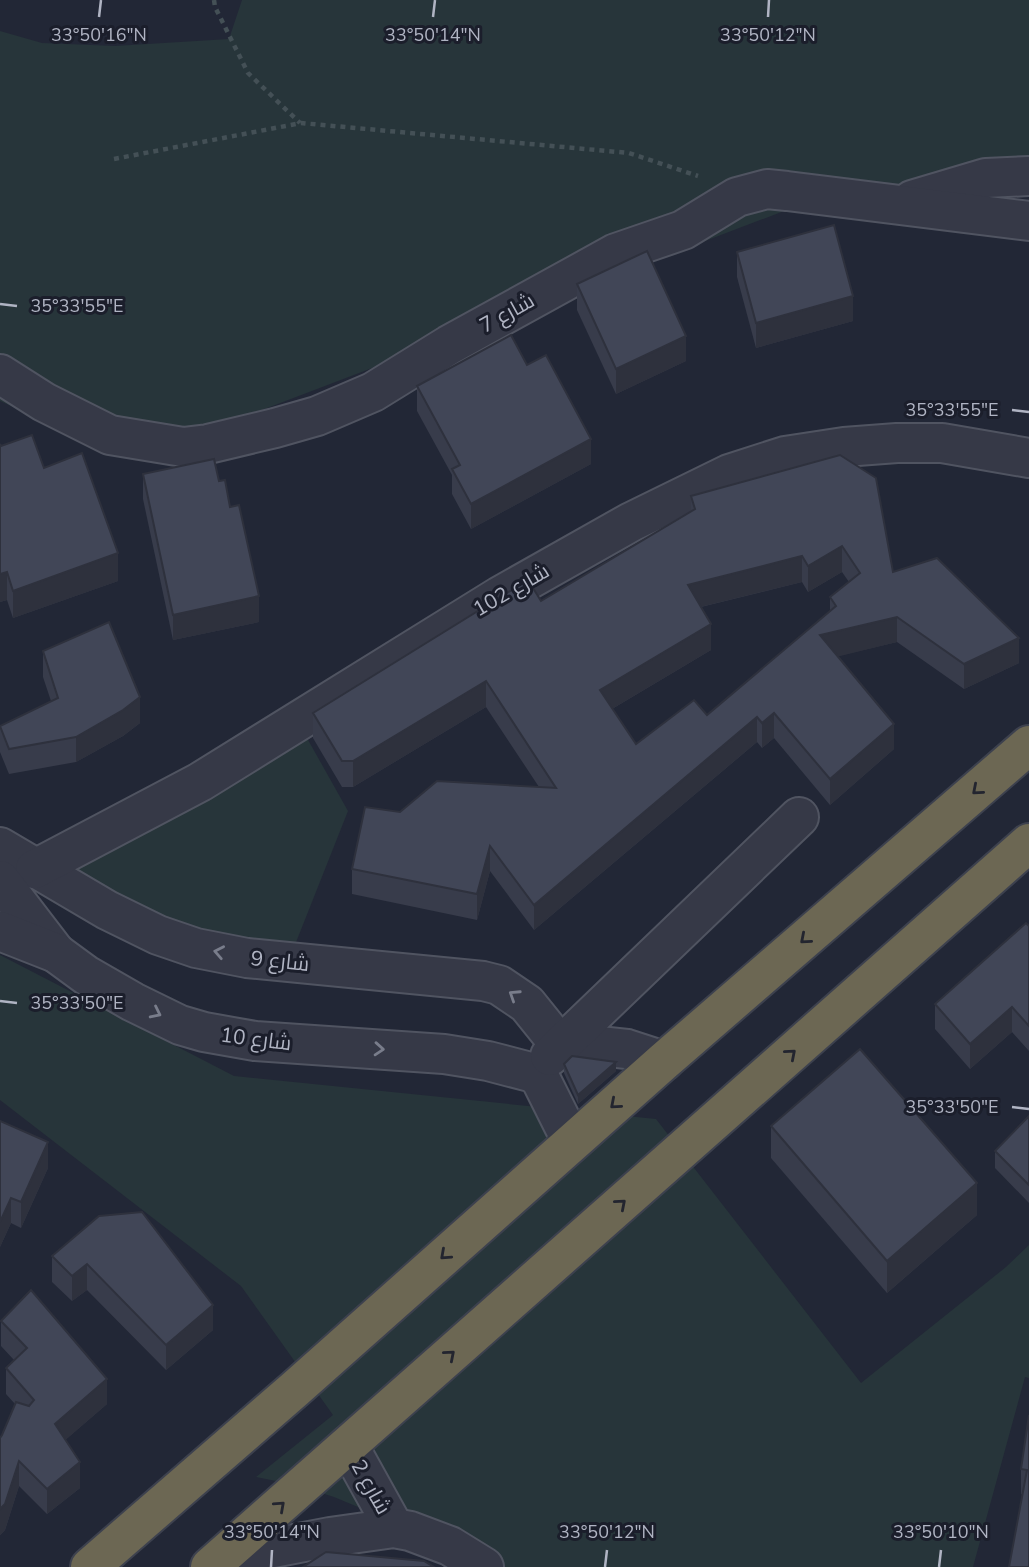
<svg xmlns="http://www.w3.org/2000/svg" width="1029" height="1567" font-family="'Nunito Sans',Cairo,sans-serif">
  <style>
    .green { fill: #27353a }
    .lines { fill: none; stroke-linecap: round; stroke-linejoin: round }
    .minor-casing { stroke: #505461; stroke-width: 42 }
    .highway-casing { stroke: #3d414e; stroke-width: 42 }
    .path { stroke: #445056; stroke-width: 4.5; stroke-dasharray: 5 5; stroke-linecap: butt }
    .minor { stroke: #363947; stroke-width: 38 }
    .highway { stroke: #6c6753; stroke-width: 38 }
    .wall { fill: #383c4b; fill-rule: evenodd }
    .shaded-wall { fill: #2e313d }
    .building { fill: #414657; stroke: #2e313d; stroke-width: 2; fill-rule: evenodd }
    .oneway { stroke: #23252f }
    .oneway2 { stroke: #797d8b }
    .ticks { fill: none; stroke: #b0b4c3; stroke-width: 2.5 }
    .labels { text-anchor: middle; stroke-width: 6; stroke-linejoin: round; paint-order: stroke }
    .street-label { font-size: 21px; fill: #b0b4c3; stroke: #1b1e2b }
    .ticks-label { font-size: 18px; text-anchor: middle; fill: #b0b4c3; stroke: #1b1e2b; stroke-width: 6; stroke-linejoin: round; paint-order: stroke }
  </style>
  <rect width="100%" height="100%" fill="#222736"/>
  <!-- green -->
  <g class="green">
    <polygon points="242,0 1029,0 1029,187 784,211 170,445 47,422 0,401 0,31 42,43 115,46 229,39"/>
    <polygon points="303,731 348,811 289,960 184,930 48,861"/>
    <polygon points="0,955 234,1076 656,1119 861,1383 1006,1267 1029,1245 1029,1378 1025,1377 973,1567 452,1567 370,1512 334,1497 296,1485 256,1477 333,1415 241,1286 0,1100"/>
  </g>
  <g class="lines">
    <defs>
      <g id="minor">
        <polyline points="912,200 986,178 1029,176"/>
        <polyline points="0,374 44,402 110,435 183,447 208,444 275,428 317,416 373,392 449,345 616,253 683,230 737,197 767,189 787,191 1029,221"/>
        <polyline points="0,847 107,910 158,935 196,948 247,958 483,981 499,985 527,1004 552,1035 562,1042 627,1049 664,1061"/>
        <polyline points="35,869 200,782 500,596 631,522 729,474 785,456 844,447 897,443 942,443 1029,458"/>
        <polyline points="0,880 56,953"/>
        <polyline points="0,931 56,953 86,975 133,1002 180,1025 204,1032 255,1041 444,1054 488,1061 534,1073 541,1080 564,1126 574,1140"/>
        <polyline points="550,1056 799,817"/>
        <polyline points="348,1445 394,1528"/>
        <polyline points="221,1558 330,1537 394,1528 410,1531 450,1546 484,1567"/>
      </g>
      <g id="highway">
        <polyline points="90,1567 295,1389 664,1061 1029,745"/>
        <polyline points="210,1567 1029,843"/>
      </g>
    </defs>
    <!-- minor casing -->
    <use href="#minor" class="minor-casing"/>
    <!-- highway casing -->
    <use href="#highway" class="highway-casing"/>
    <!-- path -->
    <g class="path">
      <polyline points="214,0 215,7 248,73 300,123"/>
      <polyline points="114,159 301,123 629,153 698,176"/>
    </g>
    <!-- minor -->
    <use href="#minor" class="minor"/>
    <!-- highway -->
    <use href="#highway" class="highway"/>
  </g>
  <!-- wall -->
  <g class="wall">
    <polygon points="737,252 853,321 756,348 737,277"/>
    <polygon points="577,284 686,361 616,394 577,310"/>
    <polygon points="527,365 591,464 471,529 452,494 452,475 417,411 417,386"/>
    <polygon points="0,444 1,446 44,468 118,581 13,618 7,600 0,602"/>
    <path d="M840,455L893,572L1019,663L964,689L897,642L838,656L894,749L830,805L774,738L762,748L757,742L534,930L490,871L477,920L352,894V869L400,812L539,787L486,707L353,787H342L313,738V713L541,601L691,511V496ZM842,572L849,582L830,597V611L707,715L636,744L612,709L711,650L701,607L802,582L808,592Z"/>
    <polygon points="143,474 219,481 230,507 259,622 173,640 143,499"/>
    <polygon points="43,651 140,723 123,736 76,762 9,774 0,752 0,726 51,701 43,677"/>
    <polygon points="1029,926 1029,1051 1012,1032 970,1069 935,1029 935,1004"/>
    <polygon points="564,1064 616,1071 578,1104 564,1073"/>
    <polygon points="1029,1116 1029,1203 995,1168 995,1151"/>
    <polygon points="0,1121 48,1168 21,1228 11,1223 0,1247"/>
    <polygon points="771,1126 977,1215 887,1293 771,1158"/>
    <polygon points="99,1216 213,1330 166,1370 87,1290 72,1301 52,1282 52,1256"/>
    <polygon points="1,1321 107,1404 65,1440 80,1488 47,1514 19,1486 5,1530 0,1535 0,1438 2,1435 15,1404 6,1394 6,1368 14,1360 1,1346"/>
    <polygon points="1029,1415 1029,1567 1023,1495 1021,1494 1021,1469"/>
  </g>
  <!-- shaded-wall -->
  <g class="shaded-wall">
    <polygon points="853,296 853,321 756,348 756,323"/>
    <polygon points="686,336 686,361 616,394 616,369"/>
    <polygon points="591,439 591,464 471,529 471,504"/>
    <polygon points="842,546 842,572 808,592 808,566"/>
    <polygon points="118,553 118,581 13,618 13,591"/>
    <polygon points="802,556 802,582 688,610 688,585"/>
    <polygon points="7,572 7,600 0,602 0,574"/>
    <polygon points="259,596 259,622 173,640 173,615"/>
    <polygon points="897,617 897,642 820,661 820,635"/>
    <polygon points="711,624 711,650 600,716 600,690"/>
    <polygon points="1019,638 1019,663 964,689 964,664"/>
    <polygon points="486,681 486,707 353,787 353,761"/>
    <polygon points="140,697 140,723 123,736 76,762 76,737"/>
    <polygon points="774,713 774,738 762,748 762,723"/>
    <polygon points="757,717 757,742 534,930 534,905"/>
    <polygon points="894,724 894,749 830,805 830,779"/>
    <polygon points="490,846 490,871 477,920 477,894"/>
    <polygon points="1012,1007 1012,1032 970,1069 970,1044"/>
    <polygon points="616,1062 616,1071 578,1104 578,1095"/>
    <polygon points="48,1142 48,1168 21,1228 21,1202"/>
    <polygon points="977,1183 977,1215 887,1293 887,1261"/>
    <polygon points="11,1198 11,1223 0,1247 0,1222"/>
    <polygon points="87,1264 87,1290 72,1301 72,1276"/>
    <polygon points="213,1305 213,1330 166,1370 166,1345"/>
    <polygon points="107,1379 107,1404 55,1449 55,1424"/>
    <polygon points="19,1461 19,1486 5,1530 0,1535 0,1509"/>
    <polygon points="80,1462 80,1488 47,1514 47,1489"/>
  </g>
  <!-- building -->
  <g class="building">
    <polygon points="834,225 853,296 756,323 737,252"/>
    <polygon points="647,251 686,336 616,369 577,284"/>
    <polygon points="511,335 527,365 546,355 591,439 471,504 452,469 460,465 417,386"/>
    <polygon points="32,435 44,468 82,453 118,553 13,591 7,572 0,574 0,444 1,446"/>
    <path d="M840,455L876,478L893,572L937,558L1019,638L964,664L897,617L820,635L894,724L830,779L774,713L762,723L757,717L534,905L490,846L477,894L352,869L365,807L400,812L437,781L556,788L486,681L353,761H342L313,713L528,580L541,601L695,509L691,496ZM842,546L860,573L830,597L836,606L707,715L694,700L636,744L600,690L711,624L688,585L802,556L808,566Z"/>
    <polygon points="214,459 219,481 225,480 230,507 239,505 259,596 173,615 143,474"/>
    <polygon points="109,622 140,697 123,710 76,737 9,749 0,726 58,698 43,651"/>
    <polygon points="1026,923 1029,926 1029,1026 1012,1007 970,1044 935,1004"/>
    <polygon points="860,1049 977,1183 887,1261 771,1126"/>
    <polygon points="572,1056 616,1062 578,1095 564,1064"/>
    <polygon points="1029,1116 1029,1185 995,1151"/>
    <polygon points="0,1121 48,1142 21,1202 11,1198 0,1222"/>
    <polygon points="142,1212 213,1305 166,1345 87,1264 72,1276 52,1256 99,1216"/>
    <polygon points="31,1290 107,1379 55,1424 80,1462 47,1489 19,1461 5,1504 0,1509 0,1438 2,1435 16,1402 29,1406 34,1400 6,1368 27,1348 1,1321"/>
    <polygon points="1029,1415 1029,1567 1009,1567 1027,1470 1021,1469"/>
    <polygon points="326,1552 424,1561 434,1567 303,1567"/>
  </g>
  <!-- one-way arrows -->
  <defs><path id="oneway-chevron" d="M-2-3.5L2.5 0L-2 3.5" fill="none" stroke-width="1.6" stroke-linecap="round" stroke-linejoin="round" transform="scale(1.75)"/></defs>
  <g class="oneway">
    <use href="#oneway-chevron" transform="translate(977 790) rotate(139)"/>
    <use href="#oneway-chevron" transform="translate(805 939) rotate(139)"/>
    <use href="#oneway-chevron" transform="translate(791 1054) rotate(-41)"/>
    <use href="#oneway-chevron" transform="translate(615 1104) rotate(139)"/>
    <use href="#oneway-chevron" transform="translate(621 1204) rotate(-41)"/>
    <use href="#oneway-chevron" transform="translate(445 1255) rotate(138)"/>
    <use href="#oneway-chevron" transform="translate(450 1355) rotate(-41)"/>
    <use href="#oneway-chevron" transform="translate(280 1506) rotate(-42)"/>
  </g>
  <g class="oneway2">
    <use href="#oneway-chevron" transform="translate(219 952) rotate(-169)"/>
    <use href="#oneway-chevron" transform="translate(514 995) rotate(-147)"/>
    <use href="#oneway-chevron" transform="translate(156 1013) rotate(26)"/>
    <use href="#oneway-chevron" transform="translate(379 1049) rotate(4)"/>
  </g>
  <!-- ticks -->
  <path class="ticks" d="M99,17L101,0M433,17L435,0M768,17L769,0M0,304L17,306M1012,410L1029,412M0,1001L17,1003M1012,1107L1029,1109M271,1567L272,1550M605,1567L607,1550M939,1567L941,1550"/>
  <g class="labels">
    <!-- street labels -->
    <g class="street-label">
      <text transform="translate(507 313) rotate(-29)" y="7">شارع 7</text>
      <text transform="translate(511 590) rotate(-30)" y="7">شارع 102</text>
      <text transform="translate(280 961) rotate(6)" y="7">شارع 9</text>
      <text transform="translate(256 1039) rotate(7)" y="7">شارع 10</text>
      <text transform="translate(371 1487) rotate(61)" y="7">شارع 2</text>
    </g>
  </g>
  <g class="ticks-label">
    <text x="99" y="41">33°50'16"N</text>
    <text x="433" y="41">33°50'14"N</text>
    <text x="768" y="41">33°50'12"N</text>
    <text x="77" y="312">35°33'55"E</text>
    <text x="952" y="416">35°33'55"E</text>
    <text x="77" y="1009">35°33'50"E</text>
    <text x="952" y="1113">35°33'50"E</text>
    <text x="272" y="1538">33°50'14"N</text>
    <text x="607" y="1538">33°50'12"N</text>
    <text x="941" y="1538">33°50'10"N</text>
  </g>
</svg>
